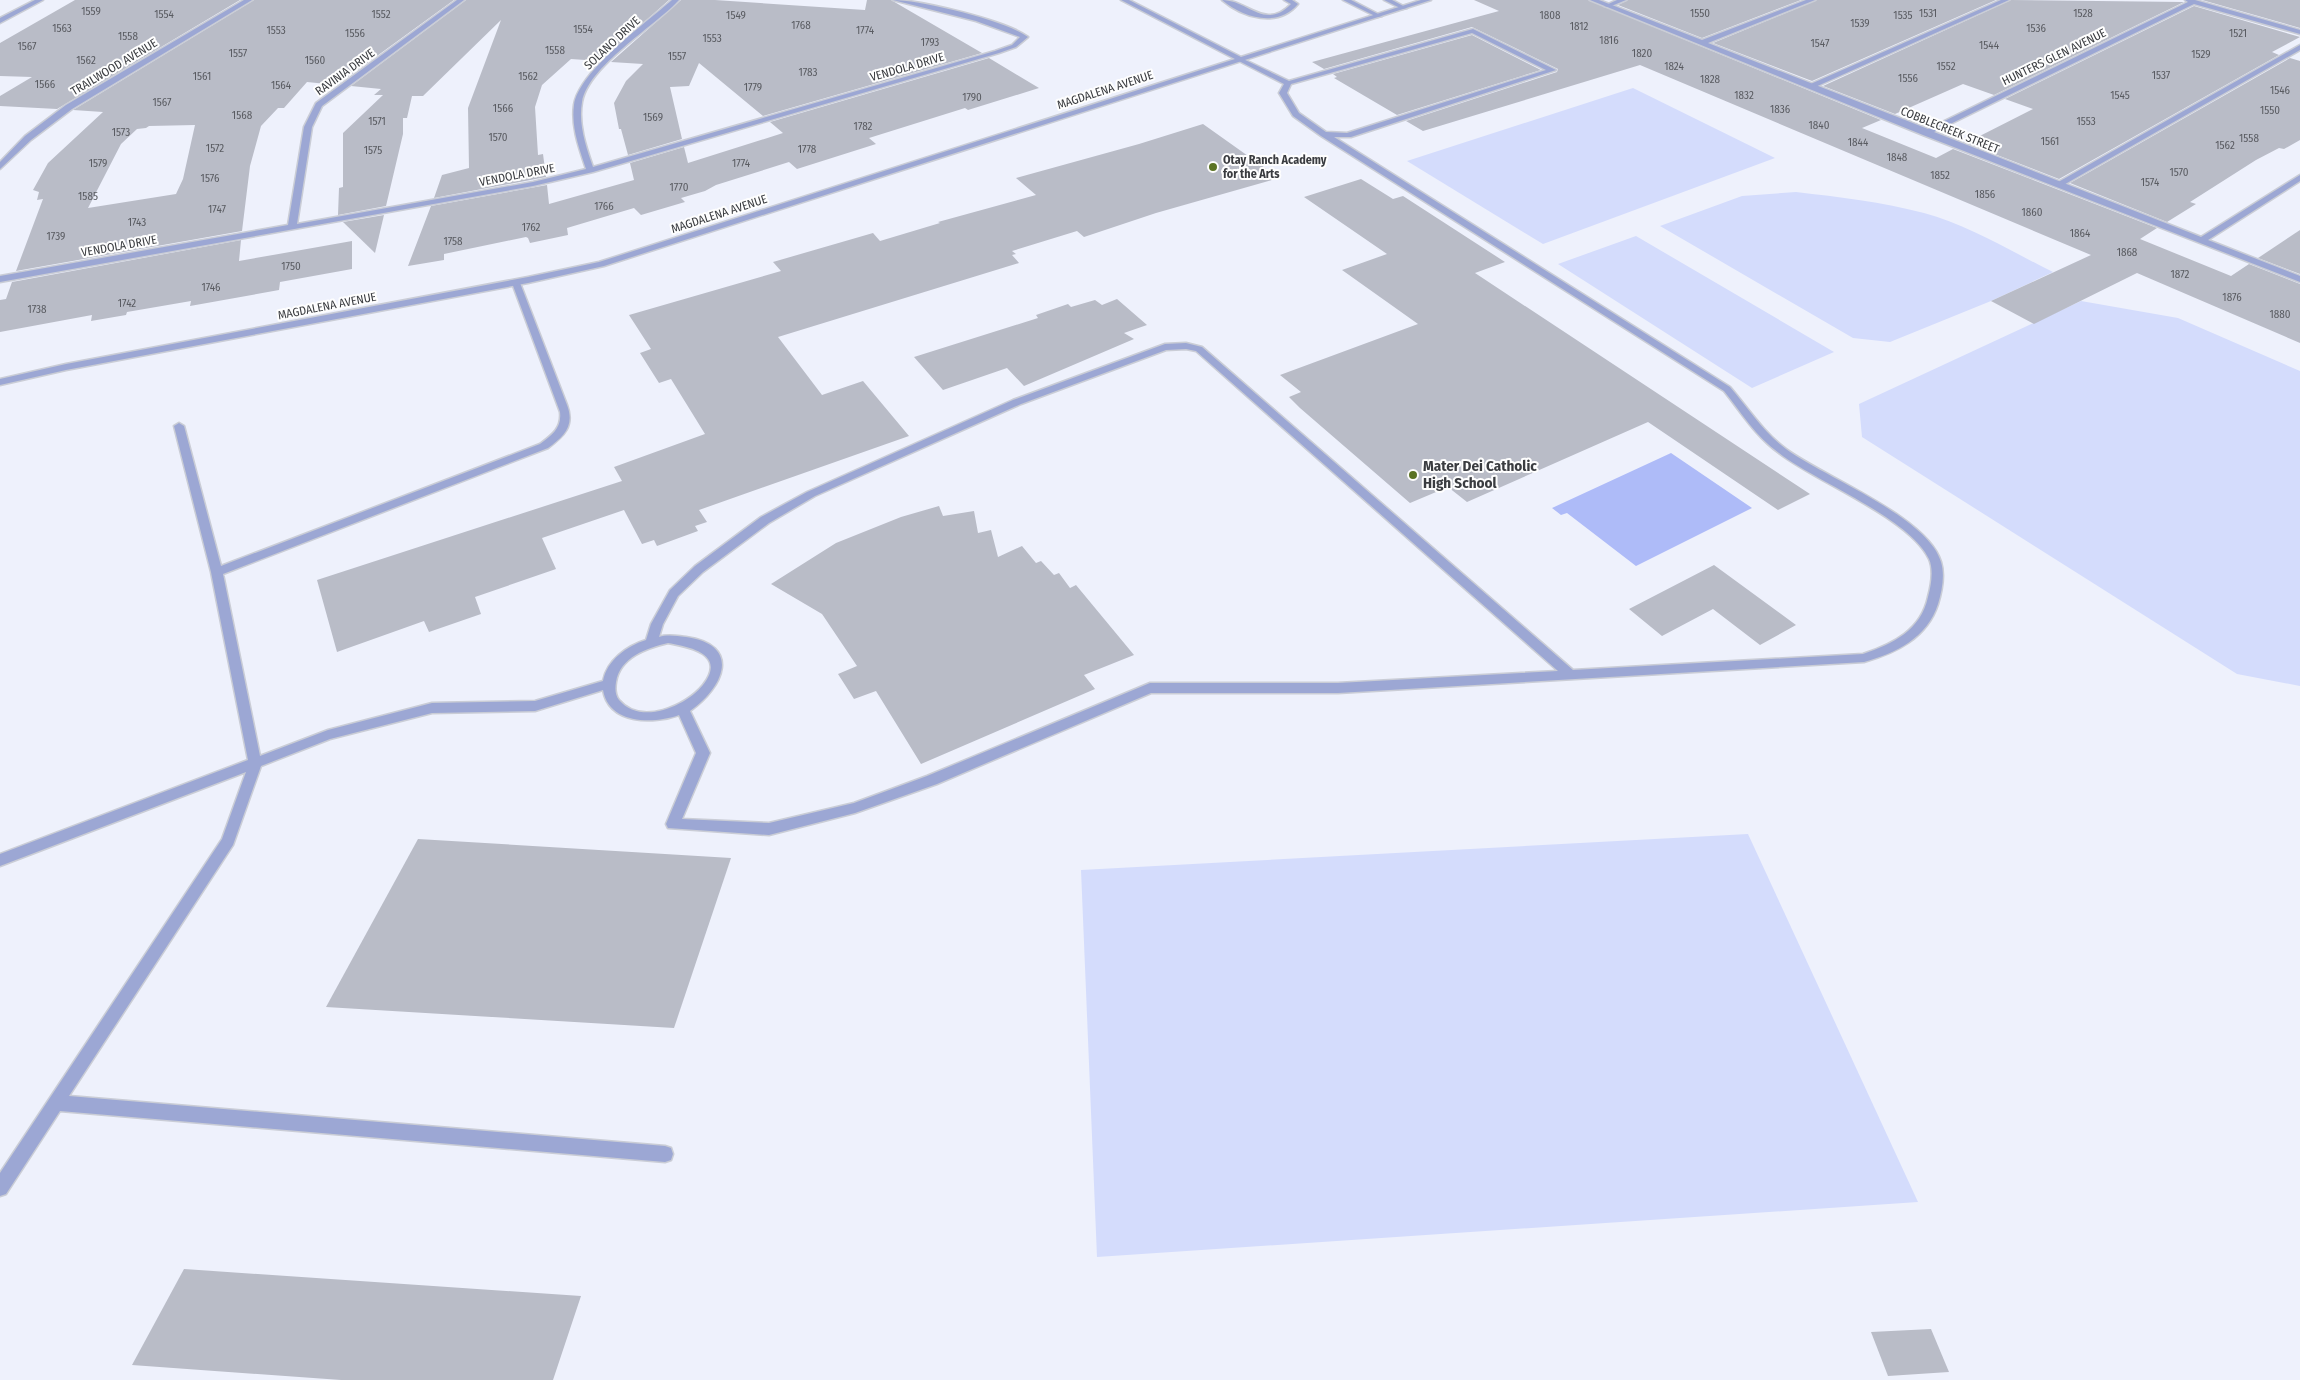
<svg xmlns="http://www.w3.org/2000/svg" width="2300" height="1380" font-family="'Fira Sans Condensed',sans-serif">
  <style>
    .green { fill: #d4dcfc }
    .water { fill: #aebbf8 }
    .building { fill: #b9bcc7; fill-rule: evenodd }
    .lines { fill: none; stroke-linecap: round; stroke-linejoin: round }
    .service-casing { stroke: #cacdd6; stroke-width: 3 }
    .minor-casing { stroke: #cacdd6; stroke-width: 3 }
    .tertiary-casing { stroke: #cacdd6; stroke-width: 3 }
    .service { fill: #9ca7d4; fill-rule: evenodd }
    .minor { fill: #9ca7d4; fill-rule: evenodd }
    .tertiary { fill: #9ca7d4; fill-rule: evenodd }
    .poi-dot { fill: #5b7324; stroke: #fefefe; stroke-width: 2 }
    .labels { text-anchor: middle; stroke-width: 4; stroke-linejoin: round; paint-order: stroke }
    .far-number-label { font-size: 11px; fill: #5a5c62 }
    .far-street-label { font-size: 12px; fill: #3a3c40; stroke: #fefefe }
    .far-poi-label { font-size: 12px; font-weight: bold; fill: #3a3c40; stroke: #fefefe; text-anchor: start }
    .poi-label { font-size: 15px; font-weight: bold; fill: #3a3c40; stroke: #fefefe; text-anchor: start }
  </style>
  <rect width="100%" height="100%" fill="#eef1fc"/>
  <!-- green -->
  <g class="green">
    <polygon points="1633,88 1775,158 1543,244 1407,161"/>
    <path d="M1796,192C1839,197 1882,202 1924,213C1969,225 2012,252 2053,272L1991,301L1890,342L1853,338L1660,226L1742,196Z"/>
    <polygon points="1636,236 1834,352 1752,388 1558,264"/>
    <polygon points="2081,301 2178,318 2300,371 2300,686 2237,674 1862,437 1859,404"/>
    <polygon points="1748,834 1918,1202 1097,1257 1081,870"/>
  </g>
  <!-- water -->
  <polygon class="water" points="1671,453 1752,508 1636,566 1567,513 1561,515 1552,508"/>
  <!-- building -->
  <g class="building">
    <polygon points="75,0 240,0 57,109 0,106 0,96 32,77 0,76 0,43"/>
    <path d="M254,0H454L337,85L307,82L284,108H278L261,126L250,166L242,231L16,271L43,199L37,200L39,192L33,190L48,163L103,112L73,110ZM195,125L183,179L176,194L88,208L121,144L137,129L146,128L149,126Z"/>
    <polygon points="466,0 669,0 600,61 571,59 542,85 535,107 538,155 543,154 546,177 434,198 442,175 469,168 468,108 501,20 423,96 412,96 407,118 403,118 403,134 386,206 338,215 339,188 343,187 343,133 383,95 374,95 381,89 351,86"/>
    <polygon points="681,0 715,0 865,10 867,0 891,0 982,53 763,116 699,63 689,86 670,87 682,139 628,155 621,129 619,129 614,103 626,81 643,64 611,62"/>
    <polygon points="1474,0 1588,0 1881,120 1862,128 1936,158 1953,149 2157,228 2140,239 2231,276 2249,264 2300,284 2300,343 2137,273 2034,324 1991,301 2091,255 1640,65 1423,131 1406,121 1557,72 1558,69 1472,27 1324,69 1312,62 1499,11"/>
    <polygon points="1628,0 1801,0 1702,38 1618,5"/>
    <polygon points="1817,0 1996,0 1812,81 1713,43"/>
    <polygon points="2011,0 2184,2 1994,95 1963,84 1895,114 1823,86"/>
    <polygon points="2202,0 2300,0 2300,28"/>
    <polygon points="2194,6 2300,37 2272,52 2279,55 2059,179 1966,143 2033,109 2005,99"/>
    <polygon points="1472,35 1541,70 1397,115 1334,78 1337,77 1333,74"/>
    <polygon points="989,58 1039,88 968,110 965,108 869,138 876,144 797,169 789,162 716,185 705,191 681,198 685,202 641,215 634,208 567,228 568,235 530,243 528,238 526,237 444,254 444,260 408,266 431,206 547,185 549,204 634,180 630,163 684,147 688,163 783,133 770,122"/>
    <polygon points="2290,58 2300,61 2300,140 2284,149 2279,148 2256,160 2190,202 2196,204 2167,222 2070,183"/>
    <polygon points="1203,124 1279,178 1156,213 1084,237 1077,231 1012,251 1016,254 1012,255 1019,263 778,337 822,395 863,381 909,436 699,510 707,522 695,526 698,531 657,546 654,540 642,544 624,510 542,538 556,569 475,597 481,614 429,632 424,621 337,652 317,580 622,481 614,467 705,434 671,379 659,383 640,353 651,349 629,315 781,271 773,262 873,233 880,241 940,223 938,222 1036,195 1016,178 1139,144"/>
    <polygon points="1361,179 1393,199 1403,196 1505,262 1475,273 1810,494 1778,510 1648,422 1467,502 1448,487 1410,503 1300,408 1289,397 1301,392 1280,375 1418,324 1342,270 1387,254 1304,197"/>
    <polygon points="384,215 375,253 343,222"/>
    <polygon points="2300,230 2300,274 2258,258"/>
    <polygon points="241,240 239,261 352,241 352,269 280,282 279,290 190,306 191,301 127,312 126,315 91,321 92,315 0,332 0,300 6,299 12,282"/>
    <polygon points="1117,299 1147,325 1124,333 1134,339 1024,386 1007,368 943,390 914,357 1038,318 1036,315 1068,304 1071,307 1095,300 1102,305"/>
    <polygon points="939,506 943,516 974,511 978,533 991,530 998,557 1022,546 1036,563 1041,561 1054,575 1059,573 1070,588 1076,585 1134,655 1084,675 1095,689 921,764 876,691 854,699 838,674 857,666 822,614 771,584 836,543 901,517"/>
    <polygon points="1714,565 1796,625 1760,645 1713,609 1662,636 1629,609"/>
    <polygon points="418,839 731,858 674,1028 326,1007"/>
    <polygon points="184,1269 581,1296 553,1380 341,1380 132,1365"/>
    <polygon points="1931,1329 1949,1372 1888,1376 1871,1332"/>
  </g>
  <g class="lines">
    <defs>
      <g id="service">
        <path d="M1222,0C1248,0 1265,31 1291,4L1284,0H1292L1298,4C1278,28 1243,18 1222,0Z"/>
        <polygon points="1343,0 1351,0 1382,16 1377,17"/>
        <polygon points="1384,0 1392,0 1407,8 1402,9"/>
        <polygon points="1617,0 1626,0 1609,7 1604,6"/>
        <polygon points="2001,0 2009,0 1813,88 1806,86"/>
        <path d="M1473,29L1556,70L1351,137H1334L1730,387C1748,408 1764,433 1786,449C1824,477 1928,517 1941,562C1945,575 1942,591 1938,604C1927,638 1896,653 1864,662L1338,693H1151L937,784L855,813L769,835L668,828L666,824L696,753L679,715C654,724 609,725 603,690L535,711L432,713L330,739L261,766L233,845L69,1096L665,1146L671,1148L673,1154L671,1160L665,1162L60,1111L6,1194L0,1196V1173L222,839L246,772L0,866V854L248,760L211,572L174,426L179,423L184,426L221,566L540,444C552,435 562,428 560,412L512,283L513,281L520,283L567,405C575,426 564,436 548,448L223,574L260,756L328,730L432,703L535,701L603,681C607,660 627,646 646,640L651,624L670,590L695,566L761,517L807,492L1013,400L1165,344L1186,343L1202,347L1573,670L1863,654C1893,644 1921,630 1928,597C1931,586 1934,570 1929,559C1910,518 1816,482 1779,453C1756,437 1741,412 1724,391L1321,136L1293,116L1279,93L1284,84L1235,59L1241,58L1289,81ZM1472,33L1546,70L1347,133L1326,132L1299,113L1287,93L1291,84ZM1186,349L1196,351L1558,671L1338,683H1150L927,776L854,803L769,823L682,819L710,753L690,711C724,687 742,645 686,637C676,636 668,634 659,637L663,624L678,596L703,572L769,523L815,496L1021,404L1166,350ZM668,643C690,647 727,654 703,685C686,706 641,726 619,700C615,695 615,688 616,682C620,657 647,648 668,643Z"/>
        <polygon points="2300,45 2300,50 2060,187 2053,185"/>
      </g>
      <g id="minor">
        <polygon points="35,0 43,0 0,23 0,18"/>
        <polygon points="244,0 252,0 72,109 31,140 0,169 0,162 25,136 66,105"/>
        <path d="M457,0H464L322,106L312,127L297,224L533,182L586,169C579,148 571,127 574,105C579,71 646,23 672,0H679C654,27 588,66 582,102C578,124 586,147 593,167L995,51L1012,45L1020,37L976,21L893,0C921,0 1007,21 1028,37L1016,47L999,53L593,172L533,186L0,282V276L288,225L304,127L316,103Z"/>
        <polygon points="1590,0 1599,0 1702,40 1806,0 1815,0 1708,43 1928,129 2188,2 2185,0 2195,0 2300,30 2300,34 2194,4 1934,132 2201,237 2300,175 2300,181 2208,240 2300,276 2300,282 1923,135"/>
      </g>
      <polygon id="tertiary" points="1121,0 1129,0 1241,57 1421,0 1431,0 604,266 528,283 66,370 0,385 0,379 66,364 528,277 599,262 1235,59"/>
    </defs>
    <!-- service casing -->
    <use href="#service" class="service-casing"/>
    <!-- minor casing -->
    <use href="#minor" class="minor-casing"/>
    <!-- tertiary casing -->
    <use href="#tertiary" class="tertiary-casing"/>
    <!-- service -->
    <use href="#service" class="service"/>
    <!-- minor -->
    <use href="#minor" class="minor"/>
    <!-- tertiary -->
    <use href="#tertiary" class="tertiary"/>
  </g>
  <!-- markers -->
  <g class="poi-dot">
    <circle cx="1213" cy="167" r="5"/>
    <circle cx="1413" cy="475" r="5"/>
  </g>
  <g class="labels">
    <!-- far-number labels -->
    <g class="far-number-label">
      <text x="91" y="15">1559</text>
      <text x="1700" y="17">1550</text>
      <text x="1928" y="17">1531</text>
      <text x="2083" y="17">1528</text>
      <text x="164" y="18">1554</text>
      <text x="381" y="18">1552</text>
      <text x="736" y="19">1549</text>
      <text x="1550" y="19">1808</text>
      <text x="1903" y="19">1535</text>
      <text x="1860" y="27">1539</text>
      <text x="801" y="29">1768</text>
      <text x="1579" y="30">1812</text>
      <text x="62" y="32">1563</text>
      <text x="2036" y="32">1536</text>
      <text x="583" y="33">1554</text>
      <text x="276" y="34">1553</text>
      <text x="865" y="34">1774</text>
      <text x="355" y="37">1556</text>
      <text x="2238" y="37">1521</text>
      <text x="128" y="40">1558</text>
      <text x="712" y="42">1553</text>
      <text x="1609" y="44">1816</text>
      <text x="930" y="46">1793</text>
      <text x="1820" y="47">1547</text>
      <text x="1989" y="49">1544</text>
      <text x="27" y="50">1567</text>
      <text x="555" y="54">1558</text>
      <text x="238" y="57">1557</text>
      <text x="1642" y="57">1820</text>
      <text x="2201" y="58">1529</text>
      <text x="677" y="60">1557</text>
      <text x="86" y="64">1562</text>
      <text x="315" y="64">1560</text>
      <text x="1674" y="70">1824</text>
      <text x="1946" y="70">1552</text>
      <text x="808" y="76">1783</text>
      <text x="2161" y="79">1537</text>
      <text x="202" y="80">1561</text>
      <text x="528" y="80">1562</text>
      <text x="1908" y="82">1556</text>
      <text x="1710" y="83">1828</text>
      <text x="45" y="88">1566</text>
      <text x="281" y="89">1564</text>
      <text x="753" y="91">1779</text>
      <text x="2280" y="94">1546</text>
      <text x="1744" y="99">1832</text>
      <text x="2120" y="99">1545</text>
      <text x="972" y="101">1790</text>
      <text x="162" y="106">1567</text>
      <text x="503" y="112">1566</text>
      <text x="1780" y="113">1836</text>
      <text x="2270" y="114">1550</text>
      <text x="242" y="119">1568</text>
      <text x="653" y="121">1569</text>
      <text x="377" y="125">1571</text>
      <text x="2086" y="125">1553</text>
      <text x="1819" y="129">1840</text>
      <text x="863" y="130">1782</text>
      <text x="121" y="136">1573</text>
      <text x="498" y="141">1570</text>
      <text x="2249" y="142">1558</text>
      <text x="2050" y="145">1561</text>
      <text x="1858" y="146">1844</text>
      <text x="2225" y="149">1562</text>
      <text x="215" y="152">1572</text>
      <text x="807" y="153">1778</text>
      <text x="373" y="154">1575</text>
      <text x="1897" y="161">1848</text>
      <text x="98" y="167">1579</text>
      <text x="741" y="167">1774</text>
      <text x="2179" y="176">1570</text>
      <text x="1940" y="179">1852</text>
      <text x="210" y="182">1576</text>
      <text x="2150" y="186">1574</text>
      <text x="679" y="191">1770</text>
      <text x="1985" y="198">1856</text>
      <text x="88" y="200">1585</text>
      <text x="604" y="210">1766</text>
      <text x="217" y="213">1747</text>
      <text x="2032" y="216">1860</text>
      <text x="137" y="226">1743</text>
      <text x="531" y="231">1762</text>
      <text x="2080" y="237">1864</text>
      <text x="56" y="240">1739</text>
      <text x="453" y="245">1758</text>
      <text x="2127" y="256">1868</text>
      <text x="291" y="270">1750</text>
      <text x="2180" y="278">1872</text>
      <text x="211" y="291">1746</text>
      <text x="2232" y="301">1876</text>
      <text x="127" y="307">1742</text>
      <text x="37" y="313">1738</text>
      <text x="2280" y="318">1880</text>
    </g>
    <!-- far-street labels -->
    <g class="far-street-label">
      <text transform="translate(612 43) rotate(-43)" y="4">SOLANO DRIVE</text>
      <text transform="translate(2054 57) rotate(-26)" y="4">HUNTERS GLEN AVENUE</text>
      <text transform="translate(114 67) rotate(-31)" y="4">TRAILWOOD AVENUE</text>
      <text transform="translate(907 67) rotate(-16)" y="4">VENDOLA DRIVE</text>
      <text transform="translate(345 72) rotate(-36)" y="4">RAVINIA DRIVE</text>
      <text transform="translate(1105 90) rotate(-18)" y="4">MAGDALENA AVENUE</text>
      <text transform="translate(1950 130) rotate(22)" y="4">COBBLECREEK STREET</text>
      <text transform="translate(517 175) rotate(-11)" y="4">VENDOLA DRIVE</text>
      <text transform="translate(719 214) rotate(-18)" y="4">MAGDALENA AVENUE</text>
      <text transform="translate(119 246) rotate(-10)" y="4">VENDOLA DRIVE</text>
      <text transform="translate(327 306) rotate(-11)" y="4">MAGDALENA AVENUE</text>
    </g>
    <!-- far-poi labels -->
    <g class="far-poi-label">
      <text x="1223" y="164">Otay Ranch Academy<tspan x="1223" dy="14">for the Arts</tspan></text>
    </g>
    <!-- poi labels -->
    <g class="poi-label">
      <text x="1423" y="471">Mater Dei Catholic<tspan x="1423" dy="17">High School</tspan></text>
    </g>
  </g>
</svg>
